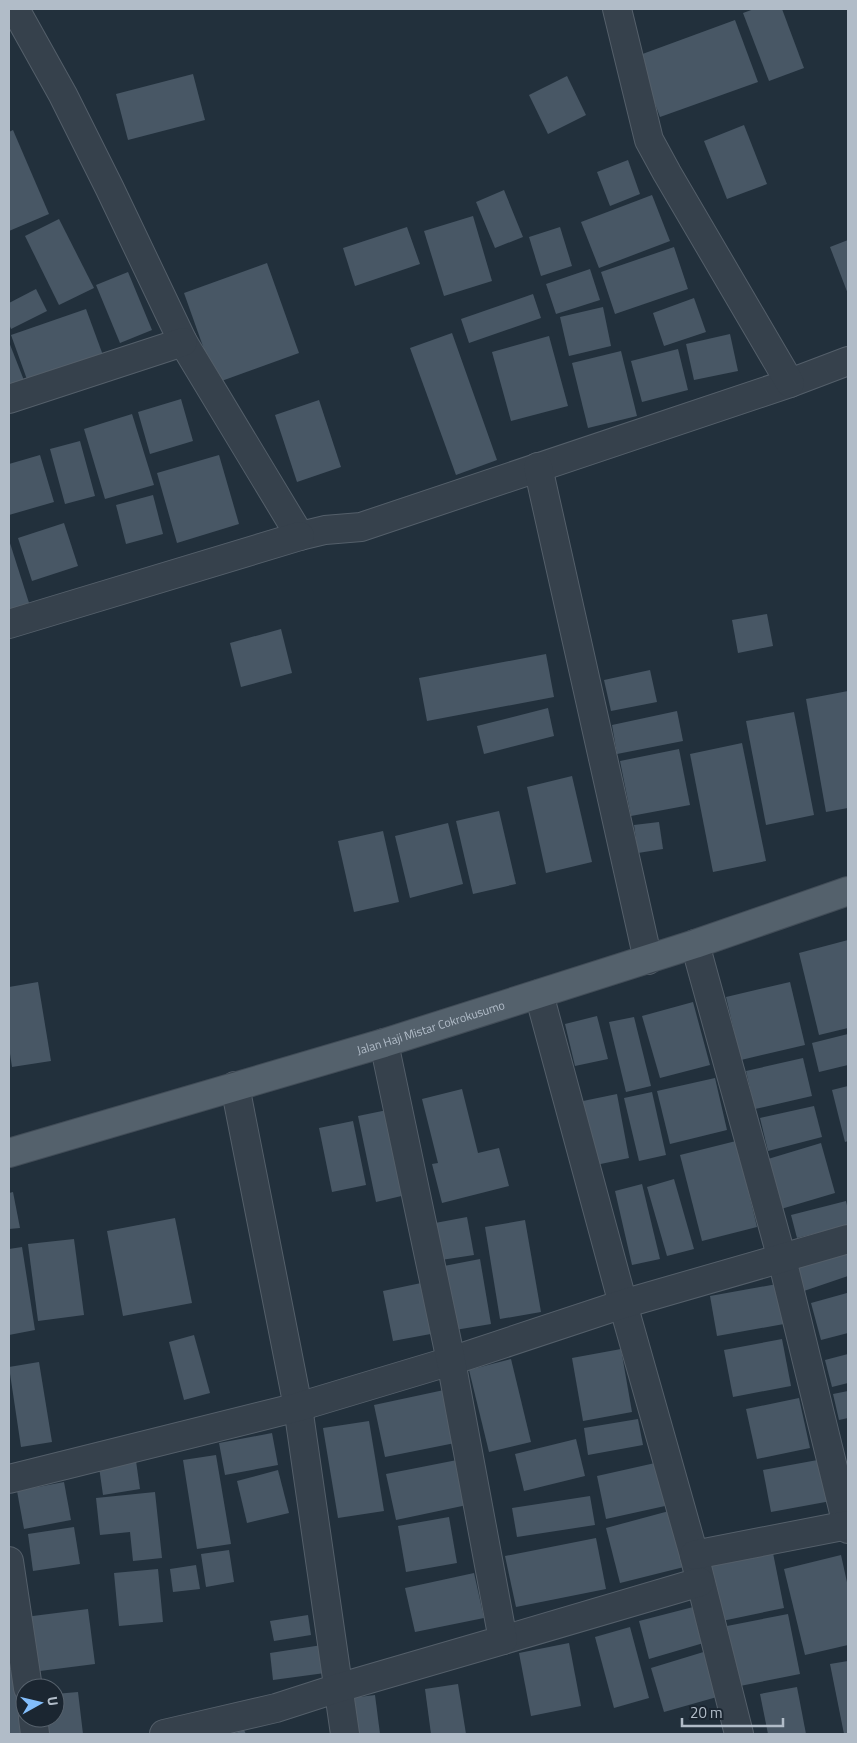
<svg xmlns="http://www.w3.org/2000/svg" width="857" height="1743" font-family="'Titillium Web',sans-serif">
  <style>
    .building { fill: #485765 }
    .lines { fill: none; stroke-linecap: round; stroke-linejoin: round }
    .minor-casing { stroke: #545f6a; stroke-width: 30 }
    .major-casing { stroke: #424d58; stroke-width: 30 }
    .minor { stroke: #36414c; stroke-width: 28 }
    .major { stroke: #54616c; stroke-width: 28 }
    .labels { text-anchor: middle; stroke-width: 4.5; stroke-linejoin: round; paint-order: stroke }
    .street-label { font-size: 12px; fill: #b1bcc8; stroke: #1b2631 }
  </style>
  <rect width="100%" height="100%" fill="#22303c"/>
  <!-- building -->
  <g class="building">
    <polygon points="754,9 782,9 804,68 769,81 743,13"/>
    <polygon points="735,20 758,82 660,117 637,56"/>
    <polygon points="193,74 205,120 128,140 116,94"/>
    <polygon points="567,76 586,115 548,134 529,95"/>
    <polygon points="744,125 767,184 727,199 704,141"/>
    <polygon points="13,130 49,214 9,231 9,132"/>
    <polygon points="628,160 640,194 610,206 597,172"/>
    <polygon points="504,190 523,237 495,248 476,202"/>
    <polygon points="652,195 670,241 599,268 581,222"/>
    <polygon points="473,216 492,281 444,296 424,231"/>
    <polygon points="59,219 94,288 59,305 25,236"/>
    <polygon points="407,227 420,264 355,286 343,248"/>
    <polygon points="560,227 572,266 541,276 529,237"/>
    <polygon points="848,240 848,294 830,247"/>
    <polygon points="674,247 688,289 615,314 601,272"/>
    <polygon points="267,263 299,353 216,383 184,293"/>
    <polygon points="590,269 600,300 556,314 546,284"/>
    <polygon points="128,272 152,330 120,343 96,285"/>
    <polygon points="36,289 47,311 11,329 9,324 9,303"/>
    <polygon points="533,294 541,318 469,343 461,319"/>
    <polygon points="694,298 706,332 664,346 653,313"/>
    <polygon points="603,307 611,346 569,356 560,317"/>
    <polygon points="86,309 104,358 29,385 11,335"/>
    <polygon points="452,333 497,460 456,475 410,348"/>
    <polygon points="730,334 738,371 694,380 686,344"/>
    <polygon points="549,336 568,406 511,421 492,352"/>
    <polygon points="9,342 25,383 9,389"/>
    <polygon points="678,349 688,390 642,402 631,361"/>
    <polygon points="621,351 637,416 588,428 572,363"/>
    <polygon points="181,399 193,441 150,454 138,412"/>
    <polygon points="319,400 341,467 297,482 275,415"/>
    <polygon points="132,414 154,485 105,499 84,429"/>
    <polygon points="80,441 95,496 65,504 50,449"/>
    <polygon points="40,455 54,502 9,515 9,464"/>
    <polygon points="219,455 239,524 177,543 157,473"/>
    <polygon points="153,495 163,534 126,544 116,505"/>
    <polygon points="64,523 78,566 32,581 18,538"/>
    <polygon points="9,540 30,606 9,613"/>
    <polygon points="767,614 773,646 738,653 732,620"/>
    <polygon points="281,629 292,673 241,687 230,643"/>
    <polygon points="546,654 554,697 427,721 419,678"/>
    <polygon points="650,670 657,702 611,711 604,680"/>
    <polygon points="848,691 848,808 826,812 806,699"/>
    <polygon points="548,708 554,736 484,754 477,726"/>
    <polygon points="677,711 683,741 617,754 612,725"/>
    <polygon points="794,712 814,815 766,825 746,721"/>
    <polygon points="742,743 766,861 713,872 690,754"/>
    <polygon points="679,749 690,805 631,816 620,761"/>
    <polygon points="572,776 592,862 546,873 527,787"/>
    <polygon points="499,811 516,884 473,894 456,821"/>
    <polygon points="659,822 663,849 638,853 634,825"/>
    <polygon points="448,823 463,884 410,898 395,836"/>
    <polygon points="383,831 399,902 354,912 338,841"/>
    <polygon points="848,940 848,1028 819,1035 799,953"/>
    <polygon points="38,982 51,1061 12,1067 9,1047 9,987"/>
    <polygon points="790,982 805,1045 741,1060 726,997"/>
    <polygon points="693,1002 710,1065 660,1078 642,1016"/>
    <polygon points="597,1016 608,1059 575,1066 565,1024"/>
    <polygon points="634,1017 651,1086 626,1092 609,1022"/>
    <polygon points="848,1034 848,1065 819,1072 812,1043"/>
    <polygon points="803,1058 812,1096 755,1109 746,1071"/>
    <polygon points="715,1078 727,1130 670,1144 657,1091"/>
    <polygon points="848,1086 848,1141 845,1142 832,1090"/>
    <polygon points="462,1089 478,1153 499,1148 509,1186 442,1203 432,1164 438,1163 422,1099"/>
    <polygon points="652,1092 666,1155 639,1161 624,1098"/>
    <polygon points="617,1094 629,1158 596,1165 583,1101"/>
    <polygon points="814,1106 822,1137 768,1151 760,1118"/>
    <polygon points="392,1109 410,1194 376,1202 358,1116"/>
    <polygon points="353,1121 366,1185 332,1192 319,1128"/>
    <polygon points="736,1141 757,1227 702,1241 680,1155"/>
    <polygon points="821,1143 835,1193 781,1209 768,1159"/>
    <polygon points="674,1179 694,1249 667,1256 647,1187"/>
    <polygon points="642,1184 660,1259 632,1265 615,1191"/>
    <polygon points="13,1192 20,1228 9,1229 9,1193"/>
    <polygon points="846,1201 848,1210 848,1225 797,1238 791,1215"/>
    <polygon points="467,1217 474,1255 441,1260 435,1223"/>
    <polygon points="175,1218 192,1303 123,1316 107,1231"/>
    <polygon points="525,1220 541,1312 500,1319 485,1227"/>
    <polygon points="74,1239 84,1315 38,1321 28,1244"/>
    <polygon points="22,1247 35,1330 9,1335 9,1249"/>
    <polygon points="848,1248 848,1276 801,1292 793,1267"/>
    <polygon points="480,1259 491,1324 455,1330 444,1266"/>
    <polygon points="426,1282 436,1333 393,1341 383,1291"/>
    <polygon points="777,1284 784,1324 717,1336 710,1296"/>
    <polygon points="847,1293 848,1333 821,1340 811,1303"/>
    <polygon points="194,1335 210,1393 184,1400 169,1342"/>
    <polygon points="782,1339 791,1386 733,1397 724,1350"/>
    <polygon points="621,1349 632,1412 583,1421 572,1358"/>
    <polygon points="848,1354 848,1383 832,1387 825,1360"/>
    <polygon points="511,1359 531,1442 489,1452 469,1370"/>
    <polygon points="39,1362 52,1442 21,1447 9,1367"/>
    <polygon points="444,1390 455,1443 385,1457 374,1405"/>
    <polygon points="848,1391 848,1418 839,1420 833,1394"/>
    <polygon points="799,1398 810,1448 757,1459 746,1409"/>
    <polygon points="638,1419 643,1445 588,1455 584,1428"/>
    <polygon points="369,1421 384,1511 338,1518 323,1428"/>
    <polygon points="272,1433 278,1465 225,1475 219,1443"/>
    <polygon points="576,1439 585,1476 524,1491 515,1454"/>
    <polygon points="135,1454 140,1489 103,1495 98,1460"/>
    <polygon points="216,1455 231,1544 197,1549 183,1460"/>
    <polygon points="823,1459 831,1501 771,1512 763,1470"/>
    <polygon points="457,1460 467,1505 396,1520 386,1474"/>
    <polygon points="655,1463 665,1506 606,1519 597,1476"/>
    <polygon points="278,1470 289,1513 247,1523 237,1481"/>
    <polygon points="64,1482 71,1520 24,1529 17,1491"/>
    <polygon points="155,1492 162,1558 133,1561 130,1532 100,1535 96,1498"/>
    <polygon points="590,1496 595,1525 517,1537 512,1508"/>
    <polygon points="669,1511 684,1567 620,1583 606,1528"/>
    <polygon points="449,1517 457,1563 406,1572 398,1526"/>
    <polygon points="74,1527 80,1564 33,1571 28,1534"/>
    <polygon points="596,1538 606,1589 516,1607 505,1556"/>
    <polygon points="229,1550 234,1582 206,1587 201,1554"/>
    <polygon points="773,1553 784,1608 722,1621 710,1565"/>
    <polygon points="841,1555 848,1587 848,1645 805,1655 784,1569"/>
    <polygon points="196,1565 200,1589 173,1592 170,1569"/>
    <polygon points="158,1569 163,1622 119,1626 114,1573"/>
    <polygon points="474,1573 484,1618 415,1632 405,1588"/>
    <polygon points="697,1606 707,1642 649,1659 639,1621"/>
    <polygon points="88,1609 95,1664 32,1672 25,1617"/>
    <polygon points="788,1614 800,1674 740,1686 727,1626"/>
    <polygon points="308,1615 311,1635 274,1641 270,1621"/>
    <polygon points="630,1627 649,1698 614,1708 595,1637"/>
    <polygon points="569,1643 581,1706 531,1716 519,1653"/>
    <polygon points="322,1645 325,1673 273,1680 270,1653"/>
    <polygon points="710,1650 724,1695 664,1712 651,1668"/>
    <polygon points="848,1661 848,1734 844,1734 830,1664"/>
    <polygon points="9,1670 12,1670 24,1734 9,1734"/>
    <polygon points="458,1684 466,1734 431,1734 425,1689"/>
    <polygon points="797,1687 806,1734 768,1734 760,1694"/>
    <polygon points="78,1692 83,1734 41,1734 39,1718 55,1718 55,1694"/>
    <polygon points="375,1695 380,1734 355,1734 351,1698"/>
    <polygon points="244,1730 246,1734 233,1734"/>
  </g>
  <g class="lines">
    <defs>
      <g id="minor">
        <polyline points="15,9 63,95 110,189 183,342 300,536 325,530 361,527 790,383 848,361"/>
        <polyline points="617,9 649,140 667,173 790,383"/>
        <polyline points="9,399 183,342"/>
        <polyline points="538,467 648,960"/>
        <polyline points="9,624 300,536"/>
        <polyline points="695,944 782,1259 848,1529"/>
        <polyline points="539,994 623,1304 694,1555 739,1734"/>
        <polyline points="235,1086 298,1407 345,1734"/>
        <polyline points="9,1479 298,1407 451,1361 623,1304 848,1239"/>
        <polyline points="694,1555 848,1525"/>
        <polyline points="9,1561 28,1688"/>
        <polyline points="503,1640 700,1582"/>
        <polyline points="33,1718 35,1734"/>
        <polyline points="164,1734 276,1708 338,1688 503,1640 451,1361 384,1043"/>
      </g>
      <g id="major">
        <path id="s1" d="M9,1153L384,1043L695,944L848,891"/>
      </g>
    </defs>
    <!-- minor casing -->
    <use href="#minor" class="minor-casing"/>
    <!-- major casing -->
    <use href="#major" class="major-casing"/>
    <!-- minor -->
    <use href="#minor" class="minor"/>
    <!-- major -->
    <use href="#major" class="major"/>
  </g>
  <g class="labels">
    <!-- street labels -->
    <g class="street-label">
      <text dy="4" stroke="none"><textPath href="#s1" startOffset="440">Jalan Haji Mistar Cokrokusumo</textPath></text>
    </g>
  </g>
  <!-- border -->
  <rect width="857" height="1743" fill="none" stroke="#b1bcc8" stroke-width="20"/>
  <!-- north arrow -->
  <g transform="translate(40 1703) rotate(82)"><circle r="24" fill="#1b2631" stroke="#57626d"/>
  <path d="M0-4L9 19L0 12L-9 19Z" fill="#83befb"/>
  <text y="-8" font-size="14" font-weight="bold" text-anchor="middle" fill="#b1bcc8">U</text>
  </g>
  <!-- scale -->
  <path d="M682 1718v8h101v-8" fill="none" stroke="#b1bcc8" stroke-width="2.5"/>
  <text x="690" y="1718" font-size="15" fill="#b1bcc8" stroke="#1b2631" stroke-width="4" paint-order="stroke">20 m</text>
</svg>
